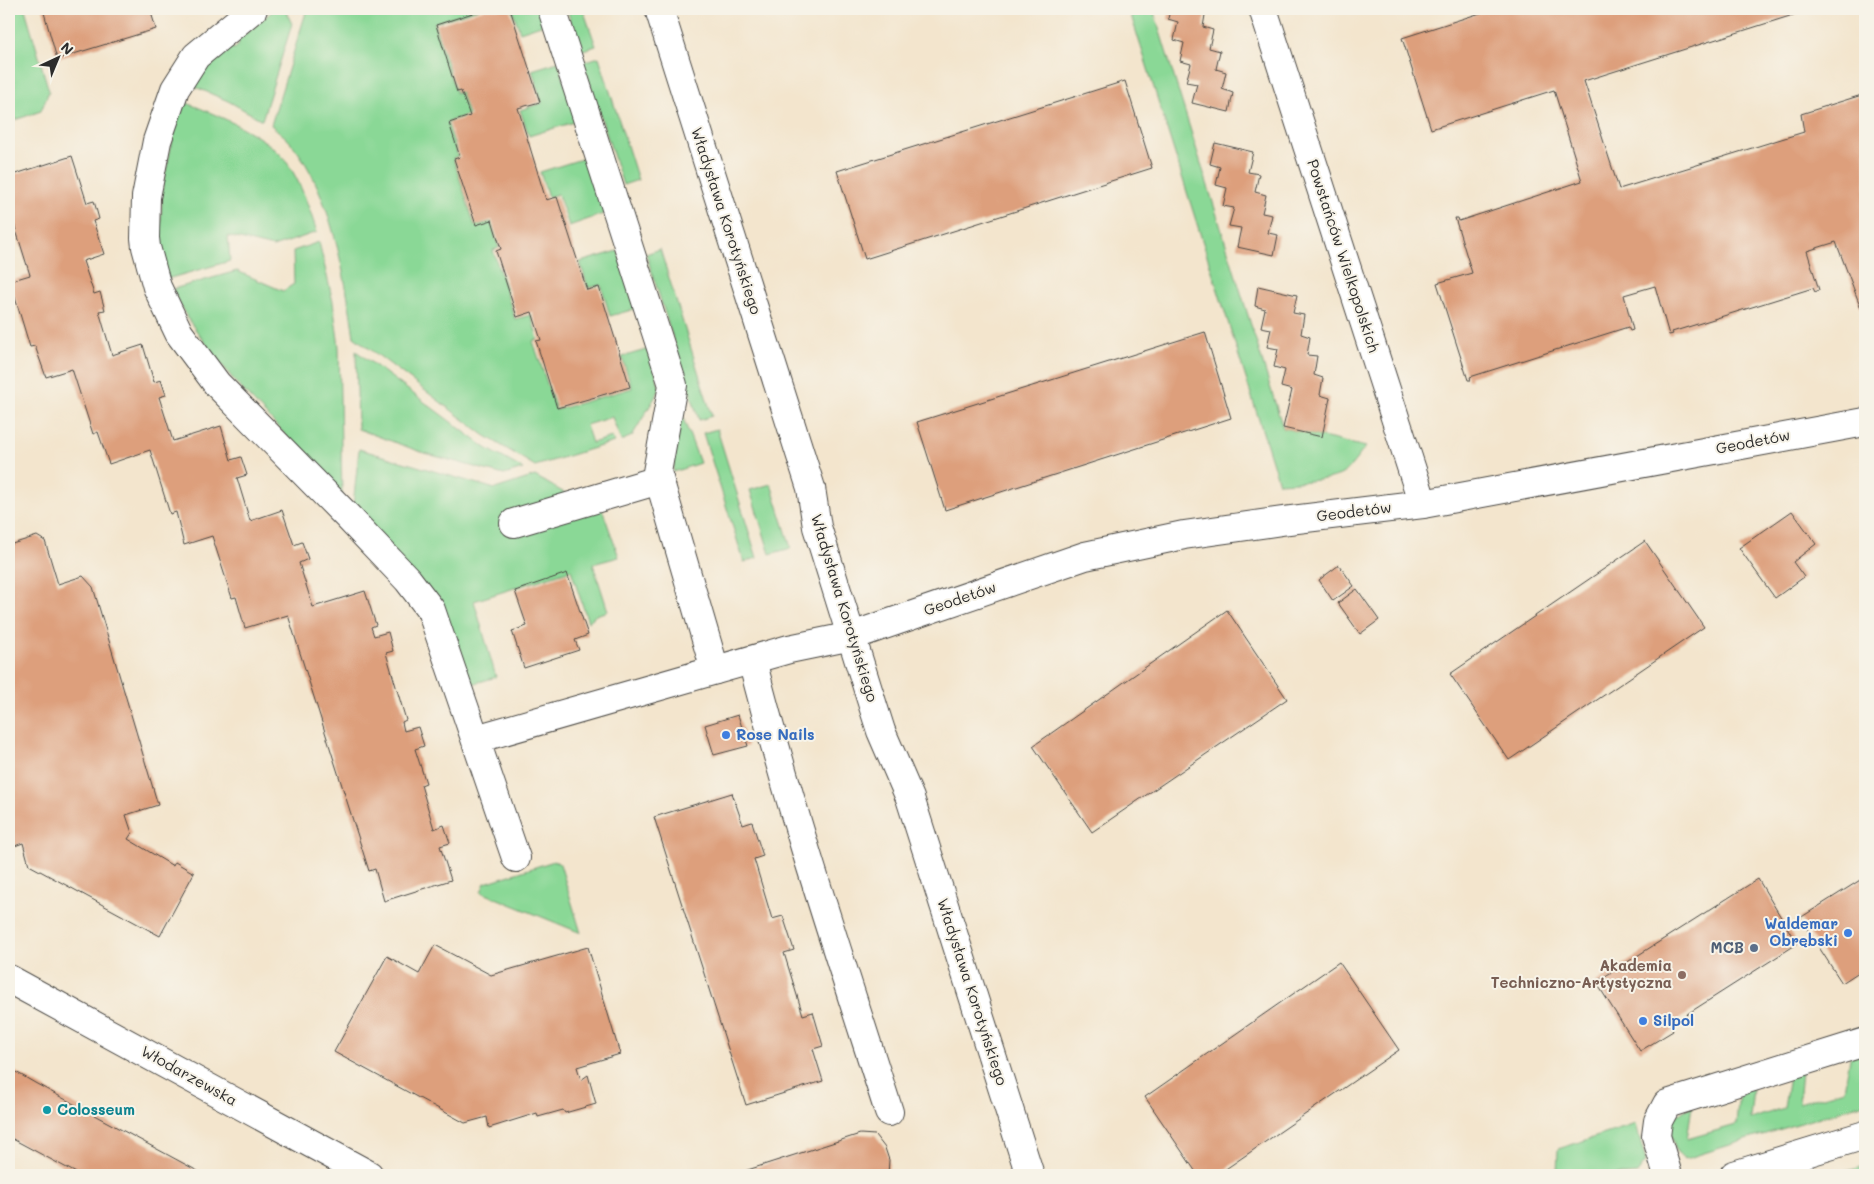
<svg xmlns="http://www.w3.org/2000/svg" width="1874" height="1184" font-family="Mali,sans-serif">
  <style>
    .green { fill: #8ad896; stroke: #5a8260 }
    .building { fill: #dd9f7b }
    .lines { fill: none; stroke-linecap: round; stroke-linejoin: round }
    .minor-casing { stroke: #494743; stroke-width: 30 }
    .major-casing { stroke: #494743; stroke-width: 30 }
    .minor { stroke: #fff; stroke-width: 28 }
    .major { stroke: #fff; stroke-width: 28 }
    .shop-dot { fill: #3f7fe0; stroke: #f7f3e8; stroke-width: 2 }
    .service-dot { fill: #5c6f8a; stroke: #f7f3e8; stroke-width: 2 }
    .education-dot { fill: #8d6e63; stroke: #f7f3e8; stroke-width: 2 }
    .culture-dot { fill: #0f9aa8; stroke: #f7f3e8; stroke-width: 2 }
    .labels { text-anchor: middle; stroke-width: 4; stroke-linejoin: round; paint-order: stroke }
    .street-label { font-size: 15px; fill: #2b2b2b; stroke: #f7f3e8 }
    .shop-label { font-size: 15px; font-weight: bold; fill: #366cbe; stroke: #f7f3e8; text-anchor: start }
    .service-label { font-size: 15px; font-weight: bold; fill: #4e5e75; stroke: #f7f3e8; text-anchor: end }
    .education-label { font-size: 15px; font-weight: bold; fill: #785e54; stroke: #f7f3e8; text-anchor: end }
    .culture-label { font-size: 15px; font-weight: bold; fill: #0d838f; stroke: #f7f3e8; text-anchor: start }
  </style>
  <rect width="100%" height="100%" fill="#f7f3e8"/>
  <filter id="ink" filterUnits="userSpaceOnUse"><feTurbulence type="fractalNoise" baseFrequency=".02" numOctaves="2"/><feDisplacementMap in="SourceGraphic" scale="10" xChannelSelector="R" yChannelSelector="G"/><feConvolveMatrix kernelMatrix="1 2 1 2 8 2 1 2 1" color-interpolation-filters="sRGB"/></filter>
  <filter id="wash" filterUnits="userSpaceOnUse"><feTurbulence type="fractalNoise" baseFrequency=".0096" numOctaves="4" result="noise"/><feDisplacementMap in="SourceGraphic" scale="20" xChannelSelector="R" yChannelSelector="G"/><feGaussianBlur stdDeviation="1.12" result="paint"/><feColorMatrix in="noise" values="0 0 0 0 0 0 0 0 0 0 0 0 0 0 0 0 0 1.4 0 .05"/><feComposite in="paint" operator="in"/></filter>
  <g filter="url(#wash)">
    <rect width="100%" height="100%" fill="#f3e5cd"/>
    <!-- green -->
    <g class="green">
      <polygon points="9,9 25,9 49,91 41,111 9,122"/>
      <polygon points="275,9 285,9 292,24 262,120 228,101 193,86 208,65 230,47 234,49 239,45 238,40"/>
      <path d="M307,9H479L434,23L456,93L461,92L468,115L447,122L458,156L453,158L475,226L491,222L499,248L493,250L515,319L531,315L538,339L533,341L556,410L632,388L622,357L649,349L660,389L632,436L621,441L612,417L586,425L592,443L612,437L614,442L535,466L484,435L354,337C346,279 330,188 291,143C285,136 278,131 271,125Z"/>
      <polygon points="512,9 541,9 544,24 520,32"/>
      <polygon points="567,9 583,9 596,46 580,51"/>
      <path d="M1129,9H1153L1283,428L1366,447C1358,456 1351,468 1342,474C1330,481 1293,482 1279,483Z"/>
      <polygon points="599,57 638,180 623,185 583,62"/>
      <polygon points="558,62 577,121 529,136 520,110 542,103 532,70"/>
      <path d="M184,102C213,113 267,135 286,161C301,182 309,208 317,232L273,247L228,236L230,261L167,279L160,253V234L163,185L176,124Z"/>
      <polygon points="588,157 606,213 569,226 558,194 548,197 540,172"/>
      <polygon points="319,242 333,302 339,347 342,495 237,384 208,347 188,319 174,294 173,289 237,271 283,291 294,284 293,251"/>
      <polygon points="660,249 712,416 699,420 646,254"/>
      <polygon points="618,251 635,309 610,316 601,285 588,288 580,262"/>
      <polygon points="356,351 486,448 523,469 504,475 424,453 358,429"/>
      <polygon points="682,415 700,463 673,472 680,417"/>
      <polygon points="717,429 757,558 744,562 703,433"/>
      <polygon points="359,449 495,489 535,476 570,496 601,506 619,557 593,564 608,611 596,615 588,622 571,570 474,601 496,677 469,685 353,506"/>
      <polygon points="771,484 791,548 770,554 750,490"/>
      <polygon points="554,861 557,861 560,864 581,933 481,892 485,883"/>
      <polygon points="1865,1053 1865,1065 1861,1084 1865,1083 1865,1103 1685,1159 1676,1151 1671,1135 1670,1123 1675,1116 1692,1106 1687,1139 1736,1125 1739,1092 1753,1088 1750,1119 1784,1108 1789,1076 1802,1072 1799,1103 1844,1090 1850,1058"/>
      <polygon points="1636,1124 1646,1162 1637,1174 1626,1175 1557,1175 1558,1149"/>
      <polygon points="1865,1166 1865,1175 1834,1175"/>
    </g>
    <g id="blocks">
      <!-- building -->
      <g class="building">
        <polygon points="43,9 150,9 156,29 57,59"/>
        <polygon points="485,9 510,9 540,102 518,108 546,200 557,197 587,290 599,287 630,387 557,408 536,341 541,340 532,312 517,317 496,251 501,249 492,220 476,225 454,159 460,157 449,123 470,116 461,91 457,92 436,25"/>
        <polygon points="1170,9 1206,9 1203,27 1213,30 1209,48 1220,51 1216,69 1226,72 1222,89 1233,93 1229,112 1192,103 1197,84 1186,82 1191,64 1180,61 1184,43 1174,40 1178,22 1168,19"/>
        <polygon points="1493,9 1812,9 1584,81 1619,189 1804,132 1801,114 1865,94 1865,307 1861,308 1836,242 1807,251 1819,290 1815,292 1813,288 1672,332 1673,334 1669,335 1655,286 1624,295 1633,330 1630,331 1628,327 1470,377 1471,380 1468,380 1437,283 1472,273 1455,218 1458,218 1459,221 1582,181 1554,90 1431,129 1402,38"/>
        <polygon points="1125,81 1152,168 865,259 837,171"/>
        <polygon points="1215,143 1253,152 1248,172 1259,174 1255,192 1266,195 1262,213 1272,215 1268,233 1278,235 1274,255 1237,247 1241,228 1229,226 1234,208 1223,206 1227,188 1216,185 1220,167 1210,164"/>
        <polygon points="72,156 87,203 94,201 99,219 93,221 104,254 83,261 94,294 100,292 105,310 99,311 112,355 143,345 154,382 161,380 166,395 159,397 173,441 221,426 231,460 241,457 247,475 237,478 250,521 282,510 294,545 302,542 308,559 299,563 313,607 365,591 376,625 371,627 374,636 388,632 393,651 386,653 406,720 402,722 404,731 418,727 424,746 415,749 426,783 421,785 434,829 444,825 450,843 440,846 451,880 384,901 375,869 369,871 288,615 245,628 236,597 232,598 212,536 184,545 176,512 170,514 150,450 109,464 98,432 93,434 72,369 46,377 35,346 30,347 10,281 30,275 10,211 15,209 9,187 9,176"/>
        <polygon points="1258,286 1297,295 1293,313 1304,315 1301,334 1310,337 1307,355 1317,356 1314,375 1323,378 1320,395 1330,398 1322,437 1283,428 1292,390 1281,387 1285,370 1274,367 1278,349 1267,347 1271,329 1261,327 1265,309 1255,306"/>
        <polygon points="1205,332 1231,418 945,510 917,422"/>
        <polygon points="1792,511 1816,544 1793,562 1804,577 1775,598 1739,548"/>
        <polygon points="37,536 45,541 58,584 83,576 93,587 158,805 126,815 132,833 128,839 173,866 175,862 194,873 160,936 29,865 23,843 12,847 9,836 9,545"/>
        <polygon points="1645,541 1704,627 1509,760 1450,674"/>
        <polygon points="1339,565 1354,586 1333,601 1319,580"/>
        <polygon points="567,573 588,635 575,640 579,650 524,668 512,631 527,626 515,591"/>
        <polygon points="1357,589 1379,620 1360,634 1338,603"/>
        <polygon points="1227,610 1287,699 1092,832 1033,746"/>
        <polygon points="738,715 748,746 714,755 705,725"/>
        <polygon points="732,793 743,825 752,822 763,856 754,859 772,919 783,916 794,950 784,953 803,1015 813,1012 823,1046 813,1049 823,1081 746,1105 654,817"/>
        <polygon points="1865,877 1865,968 1842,983 1800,918"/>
        <polygon points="1758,879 1797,944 1670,1025 1673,1031 1640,1051 1596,982"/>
        <polygon points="435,945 491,975 588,947 620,1054 577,1067 581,1080 588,1075 596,1104 565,1113 563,1110 538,1117 537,1113 489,1128 487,1117 465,1123 334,1052 387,956 419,974"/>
        <polygon points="1339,962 1399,1050 1217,1175 1198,1175 1145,1097"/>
        <polygon points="9,1068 35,1083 205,1175 80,1175 9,1137"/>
        <polygon points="860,1134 875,1135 885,1148 889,1160 888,1175 732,1175"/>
      </g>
    </g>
  </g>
  <g filter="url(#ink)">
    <use href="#blocks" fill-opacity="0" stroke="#494743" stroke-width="1"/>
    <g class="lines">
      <defs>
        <g id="minor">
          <polyline points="253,9 196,56 175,89 157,141 146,197 145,238 146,247 157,287 179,333 217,384 347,516 408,580 431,610 516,858"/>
          <polyline points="552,9 673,385 657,472 715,670"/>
          <polyline points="659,9 811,488 817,527 874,709 881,731 910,798 1030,1175"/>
          <polyline points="1263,9 1423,504"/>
          <polyline points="514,523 659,480"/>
          <path d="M752,660C791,813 841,962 889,1112"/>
          <polyline points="476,739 789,649 852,636 1085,556 1184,535 1282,521 1423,504 1865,422"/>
          <polyline points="9,979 369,1175"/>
          <polyline points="1668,1175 1656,1136 1658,1121 1667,1104 1865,1042"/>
        </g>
        <polyline id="major" points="1734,1175 1865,1135"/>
      </defs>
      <!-- minor casing -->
      <use href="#minor" class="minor-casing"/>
      <!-- major casing -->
      <use href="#major" class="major-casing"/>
      <!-- minor -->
      <use href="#minor" class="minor"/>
      <!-- major -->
      <use href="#major" class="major"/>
    </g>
  </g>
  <!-- markers -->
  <g class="shop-dot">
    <circle cx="726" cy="735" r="5"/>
    <circle cx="1848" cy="933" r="5"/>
    <circle cx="1643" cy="1021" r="5"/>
  </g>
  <circle class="service-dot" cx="1754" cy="948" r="5"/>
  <circle class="education-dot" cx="1682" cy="975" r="5"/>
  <circle class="culture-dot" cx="47" cy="1110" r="5"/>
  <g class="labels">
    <!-- street labels -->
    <g class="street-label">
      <text transform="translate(726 221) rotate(72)" y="5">Władysława Korotyńskiego</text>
      <text transform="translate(1343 256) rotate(72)" y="5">Powstańców Wielkopolskich</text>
      <text transform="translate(1753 442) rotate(-11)" y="5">Geodetów</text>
      <text transform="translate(1354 512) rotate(-7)" y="5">Geodetów</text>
      <text transform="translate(960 599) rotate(-19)" y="5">Geodetów</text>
      <text transform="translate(844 608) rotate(73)" y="5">Władysława Korotyńskiego</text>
      <text transform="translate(972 992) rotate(72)" y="5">Władysława Korotyńskiego</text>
      <text transform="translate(189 1076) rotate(29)" y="5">Włodarzewska</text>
    </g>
    <!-- shop labels -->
    <g class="shop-label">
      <text x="736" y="740">Rose Nails</text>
      <text x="1838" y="929" text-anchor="end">Waldemar<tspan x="1838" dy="17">Obrębski</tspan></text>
      <text x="1653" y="1026">Silpol</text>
    </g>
    <!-- service labels -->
    <g class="service-label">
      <text x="1744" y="953">MCB</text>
    </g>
    <!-- education labels -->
    <g class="education-label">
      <text x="1672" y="971">Akademia<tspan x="1672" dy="17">Techniczno-Artystyczna</tspan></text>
    </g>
    <!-- culture labels -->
    <g class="culture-label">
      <text x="57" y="1115">Colosseum</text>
    </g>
  </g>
  <!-- margin -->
  <rect width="1874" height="1184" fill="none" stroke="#f7f3e8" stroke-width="30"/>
  <!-- north arrow -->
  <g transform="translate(58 58) rotate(44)" stroke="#f7f3e8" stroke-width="4" paint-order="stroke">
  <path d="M0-4L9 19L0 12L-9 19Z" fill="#2b2b2b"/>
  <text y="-8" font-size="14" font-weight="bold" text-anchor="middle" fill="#2b2b2b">N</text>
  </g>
</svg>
